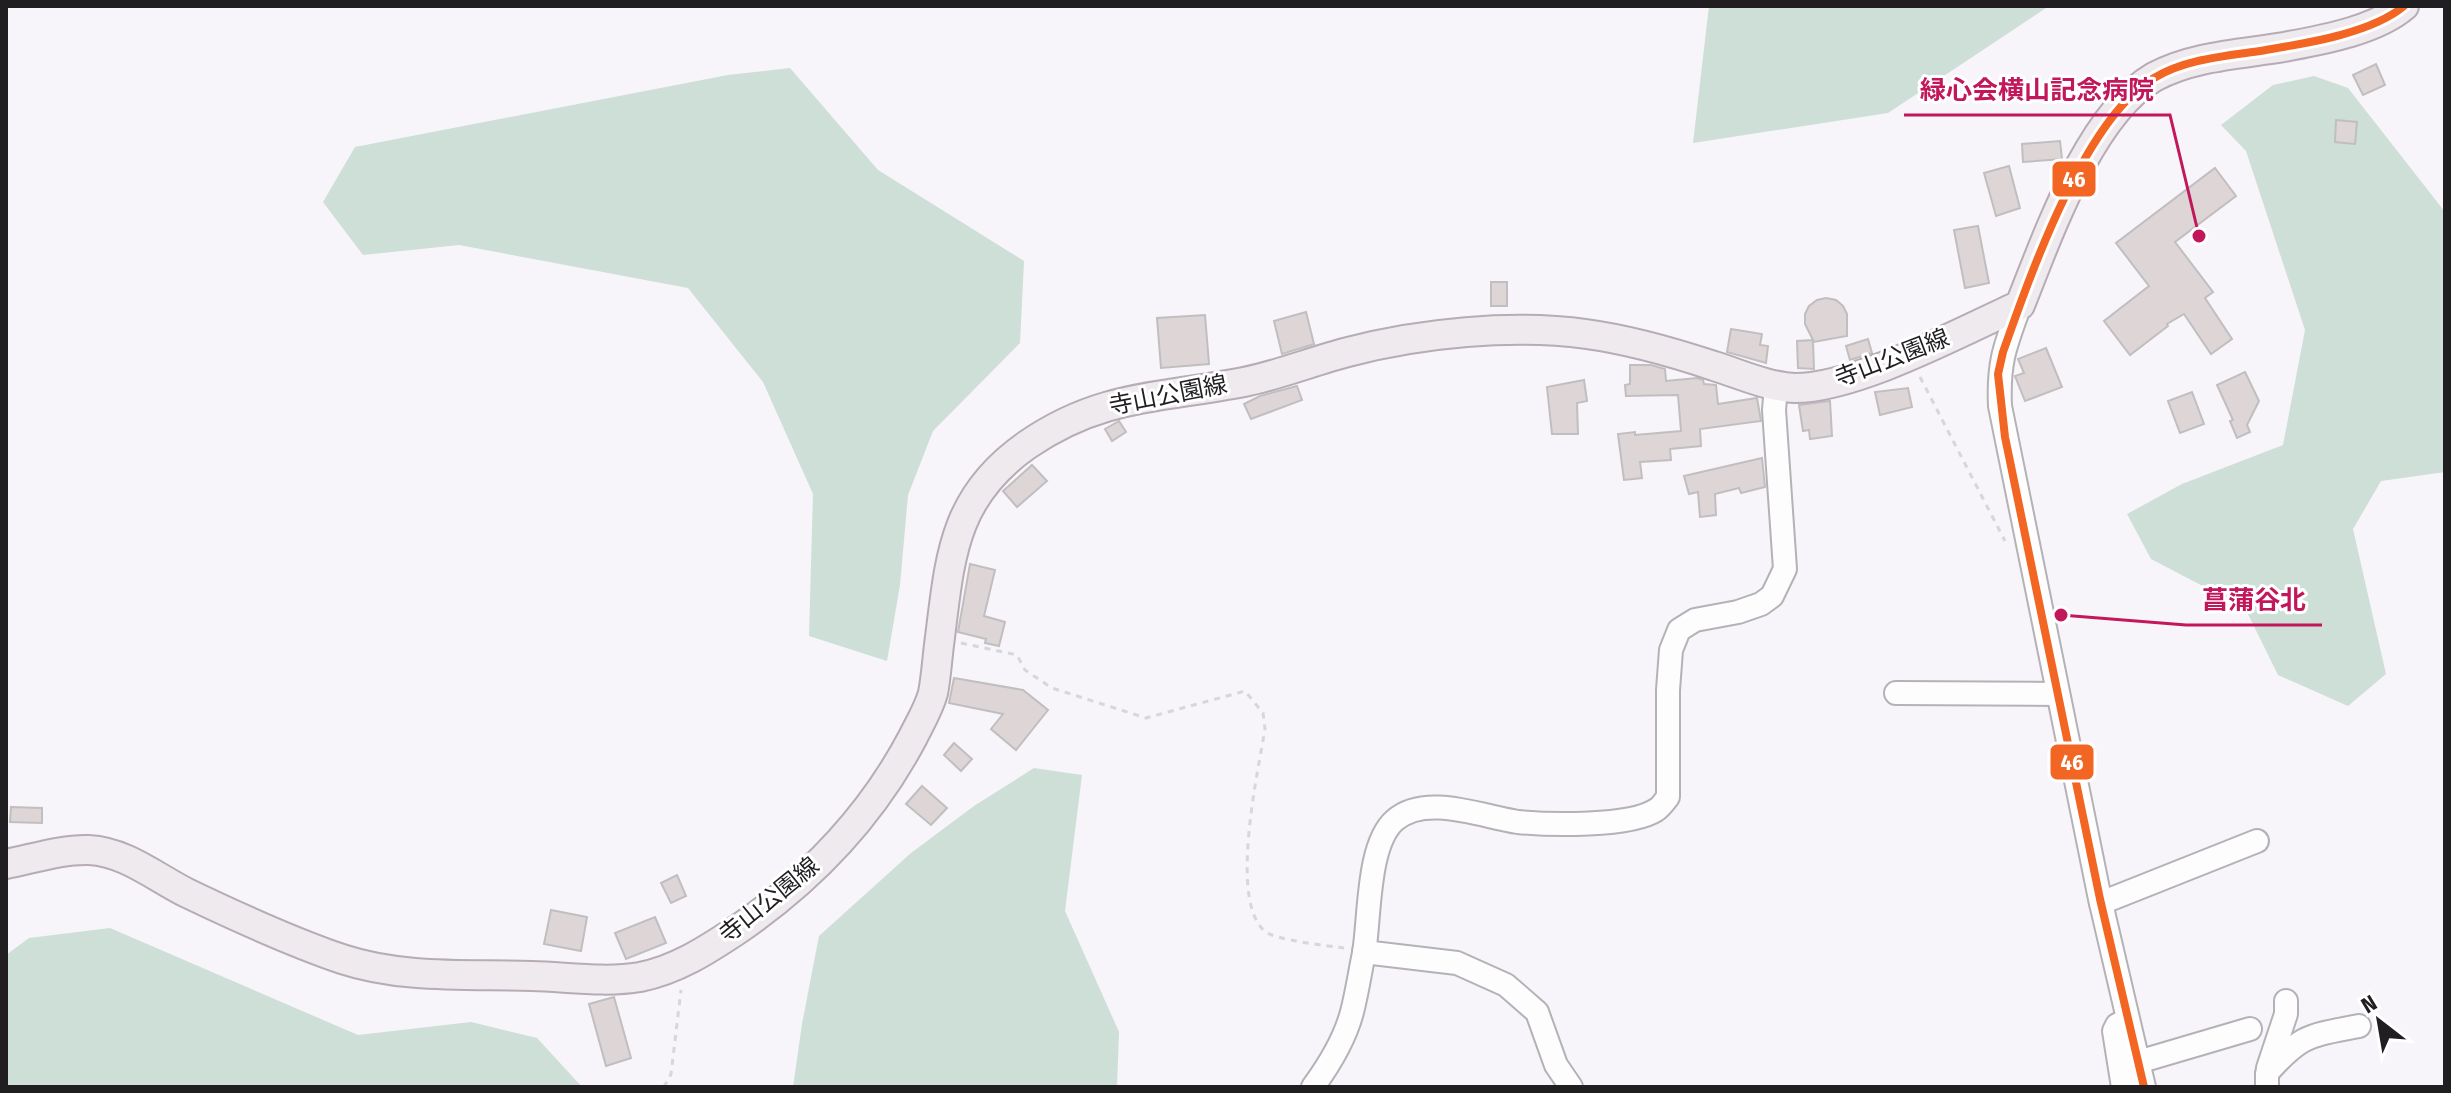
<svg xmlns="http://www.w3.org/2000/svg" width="2451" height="1093" font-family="'Fira Sans Condensed','Noto Sans JP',sans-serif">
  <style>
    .forest { fill: #cddfd6 }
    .building { fill: #ded6d6; stroke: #c1bec0; stroke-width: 2 }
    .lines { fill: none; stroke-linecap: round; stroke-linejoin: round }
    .minor-casing { stroke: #b4b2b6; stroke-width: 26 }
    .major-casing { stroke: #b7acb6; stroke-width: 32 }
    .path { stroke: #d7d6d8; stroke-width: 3; stroke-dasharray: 6 6; stroke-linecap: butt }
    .minor { stroke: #fefdfe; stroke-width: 22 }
    .major { stroke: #eeeaee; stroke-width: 28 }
    .bus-1-casing { stroke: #fff; stroke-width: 14 }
    .bus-1 { stroke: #f26522; stroke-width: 8 }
    .labels { text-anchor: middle; stroke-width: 6; stroke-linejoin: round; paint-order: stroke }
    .street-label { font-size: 24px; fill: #201e21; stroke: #fff }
    .leader { fill: none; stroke: #c2185b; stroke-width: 3 }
    .callout-dot { fill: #c2185b; stroke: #fff; stroke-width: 3 }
    .callout-label { font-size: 26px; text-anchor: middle; font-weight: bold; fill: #c2185b; stroke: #fff; stroke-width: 6; stroke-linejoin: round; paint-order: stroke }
    .line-badge { stroke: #fff; stroke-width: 3 }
    .badge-label { font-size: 22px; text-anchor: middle; font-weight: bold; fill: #fff }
  </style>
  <rect width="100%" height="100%" fill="#f7f4fa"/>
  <!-- forest -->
  <g class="forest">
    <polygon points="1709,6 2049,6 1888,113 1693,143"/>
    <polygon points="790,68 878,170 1024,261 1020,343 933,431 908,495 900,585 887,661 809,636 813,494 763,382 688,288 459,245 363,255 323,202 355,147 728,75"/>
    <polygon points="2314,76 2348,88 2445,212 2445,472 2381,481 2353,529 2386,674 2348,706 2278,675 2245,608 2151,559 2127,514 2182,484 2283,445 2305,330 2246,151 2221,125 2273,85"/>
    <polygon points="1034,768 1082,775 1065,911 1119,1032 1117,1087 793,1087 802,1024 819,936 911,853 974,806"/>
    <polygon points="110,928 358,1035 471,1022 537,1038 582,1087 6,1087 6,955 29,938"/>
  </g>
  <!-- building -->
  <g class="building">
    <polygon points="2376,64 2385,85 2363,95 2353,75"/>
    <polygon points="2336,120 2357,122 2355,144 2335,142"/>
    <polygon points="2060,141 2062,159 2023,162 2022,144"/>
    <polygon points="2009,166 2020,208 1996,216 1984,173"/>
    <polygon points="2215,168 2236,196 2175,242 2213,292 2205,298 2232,339 2211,354 2184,314 2167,324 2168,326 2130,355 2104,321 2149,286 2116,243"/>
    <polygon points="1978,226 1989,283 1965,288 1954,230"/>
    <rect x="1491" y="282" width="16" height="24"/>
    <polygon points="1826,298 1836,300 1843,306 1847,314 1847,336 1813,342 1814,369 1798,368 1797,341 1813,340 1805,324 1805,314 1809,306 1817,300"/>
    <polygon points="1306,312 1314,344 1282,354 1274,321"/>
    <polygon points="1205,315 1209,364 1161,368 1157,318"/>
    <polygon points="1731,329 1762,334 1760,345 1768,346 1766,363 1727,352"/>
    <polygon points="1868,339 1872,353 1850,360 1846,346"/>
    <polygon points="2046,348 2062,387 2025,401 2015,376 2024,373 2018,359"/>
    <polygon points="1630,365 1651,365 1665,369 1666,381 1697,378 1703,380 1704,384 1716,385 1718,404 1757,398 1761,421 1700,429 1701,446 1670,449 1671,460 1640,462 1642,478 1624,480 1618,434 1635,432 1635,435 1681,431 1678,395 1626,396 1625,385 1630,384"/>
    <polygon points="2245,372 2259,401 2247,425 2250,432 2237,438 2230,421 2233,420 2217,385"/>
    <polygon points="1584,380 1587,401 1577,403 1578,434 1552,434 1547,387"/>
    <polygon points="1297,386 1302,400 1251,419 1244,404 1260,396"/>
    <polygon points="1908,388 1912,407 1880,415 1875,392"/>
    <polygon points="2192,392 2204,424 2180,433 2168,401"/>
    <polygon points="1830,401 1832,436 1810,439 1809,430 1803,431 1799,405"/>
    <polygon points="1119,421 1126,432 1112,441 1105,429"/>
    <polygon points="1762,458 1765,487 1741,493 1739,488 1715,494 1716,515 1700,517 1698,492 1689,494 1684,476"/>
    <polygon points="1032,465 1047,481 1017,507 1003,491"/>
    <polygon points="970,564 995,570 984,616 1005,622 999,646 985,643 986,639 958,632"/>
    <polygon points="954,678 1023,690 1048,710 1016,750 991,729 1003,714 949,703"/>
    <polygon points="954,743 972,759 961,771 944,755"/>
    <polygon points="922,786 947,808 931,825 906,804"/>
    <polygon points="11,807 42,808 42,823 10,822"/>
    <polygon points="677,875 686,896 671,903 661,883"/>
    <polygon points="551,910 587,917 581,951 544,944"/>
    <polygon points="655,917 666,943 626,959 615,933"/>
    <polygon points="614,997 631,1058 606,1066 589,1004"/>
  </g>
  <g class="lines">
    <defs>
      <g id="minor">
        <path d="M2020,305C2005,346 1998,362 2000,406L2100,899L2144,1087"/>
        <polyline points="1896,693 2058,694"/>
        <polyline points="2101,903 2257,841"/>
        <polyline points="1364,952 1457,963 1506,985 1537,1012 1556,1065 1571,1087"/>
        <polyline points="2138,1062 2250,1029"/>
        <polyline points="2268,1068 2286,1014 2286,1001"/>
        <path d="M1313,1087C1329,1065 1345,1039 1352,1012C1357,993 1360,972 1364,953C1370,917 1367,844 1395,820C1426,793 1483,817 1518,822C1549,825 1630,827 1656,810C1660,808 1665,801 1668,797V690L1671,650L1679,630L1695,620L1738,612L1761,604L1772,596L1785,569L1774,410L1776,386"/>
        <polyline points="2123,1087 2114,1031 2117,1025 2127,1020"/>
        <path d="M2267,1087V1073C2302,1034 2309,1036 2359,1026"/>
      </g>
      <path id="major" d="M6,864C32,859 62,849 89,850C126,852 155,877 187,893C237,917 289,941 342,959C402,979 469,974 532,976C568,977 605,983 640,977C676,970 707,950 737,930C810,880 872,815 913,737C920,723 929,708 933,693C936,678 937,661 939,645C950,560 951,498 1027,445C1101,394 1161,398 1244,382C1279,375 1313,361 1348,352C1420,333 1512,324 1586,334C1631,340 1672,352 1714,366C1740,374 1768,387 1795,388C1857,388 1962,331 2020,305C2047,238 2089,115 2154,77C2192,56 2242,54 2284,47C2321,40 2375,31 2404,6"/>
    </defs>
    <!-- minor casing -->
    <use href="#minor" class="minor-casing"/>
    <!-- major casing -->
    <use href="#major" class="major-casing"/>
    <!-- path -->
    <g class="path">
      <polyline points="1920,377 2005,541"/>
      <path d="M961,643L1017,655L1025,670L1052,688L1146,718L1245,691L1263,713L1265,729C1258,772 1228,904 1266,932C1276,940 1329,946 1344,948"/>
      <polyline points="664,1087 671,1074 681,990"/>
    </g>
    <!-- minor -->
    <use href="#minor" class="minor"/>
    <!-- major -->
    <use href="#major" class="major"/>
    <defs>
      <path id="bus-1" d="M2144,1087L2100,899L2005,437L1998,374L2003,352C2030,276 2084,119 2154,78C2187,58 2229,56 2266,50C2307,43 2372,33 2404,6"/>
    </defs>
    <!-- bus-1 casing -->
    <use href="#bus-1" class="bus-1-casing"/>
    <!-- bus-1 -->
    <use href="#bus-1" class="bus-1"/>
  </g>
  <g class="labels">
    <!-- street labels -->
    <g class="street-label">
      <text transform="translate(1892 358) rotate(-21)" y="8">寺山公園線</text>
      <text transform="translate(1168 395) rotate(-11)" y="8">寺山公園線</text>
      <text transform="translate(769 900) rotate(-39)" y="8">寺山公園線</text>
    </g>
  </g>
  <!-- callouts -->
  <path class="leader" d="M2199 236L2170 115H1904M2061 615L2186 625H2322"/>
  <g class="callout-dot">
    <circle cx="2199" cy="236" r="8"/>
    <circle cx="2061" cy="615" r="8"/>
  </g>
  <g class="callout-label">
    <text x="2037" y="99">緑心会横山記念病院</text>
    <text x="2254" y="609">菖蒲谷北</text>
  </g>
  <g class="line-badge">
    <rect x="2051" y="160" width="46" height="38" rx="8" fill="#f26522"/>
    <rect x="2049" y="743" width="46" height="38" rx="8" fill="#f26522"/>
  </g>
  <g class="badge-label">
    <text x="2074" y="187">46</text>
    <text x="2072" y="770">46</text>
  </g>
  <!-- border -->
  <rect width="2451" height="1093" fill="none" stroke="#201e21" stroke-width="16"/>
  <!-- north arrow -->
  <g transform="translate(2379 1021) rotate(329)" stroke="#ffffff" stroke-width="6" paint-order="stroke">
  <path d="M0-6L14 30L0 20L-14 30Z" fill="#201e21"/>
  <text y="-12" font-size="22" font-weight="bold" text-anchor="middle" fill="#201e21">N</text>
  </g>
</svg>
